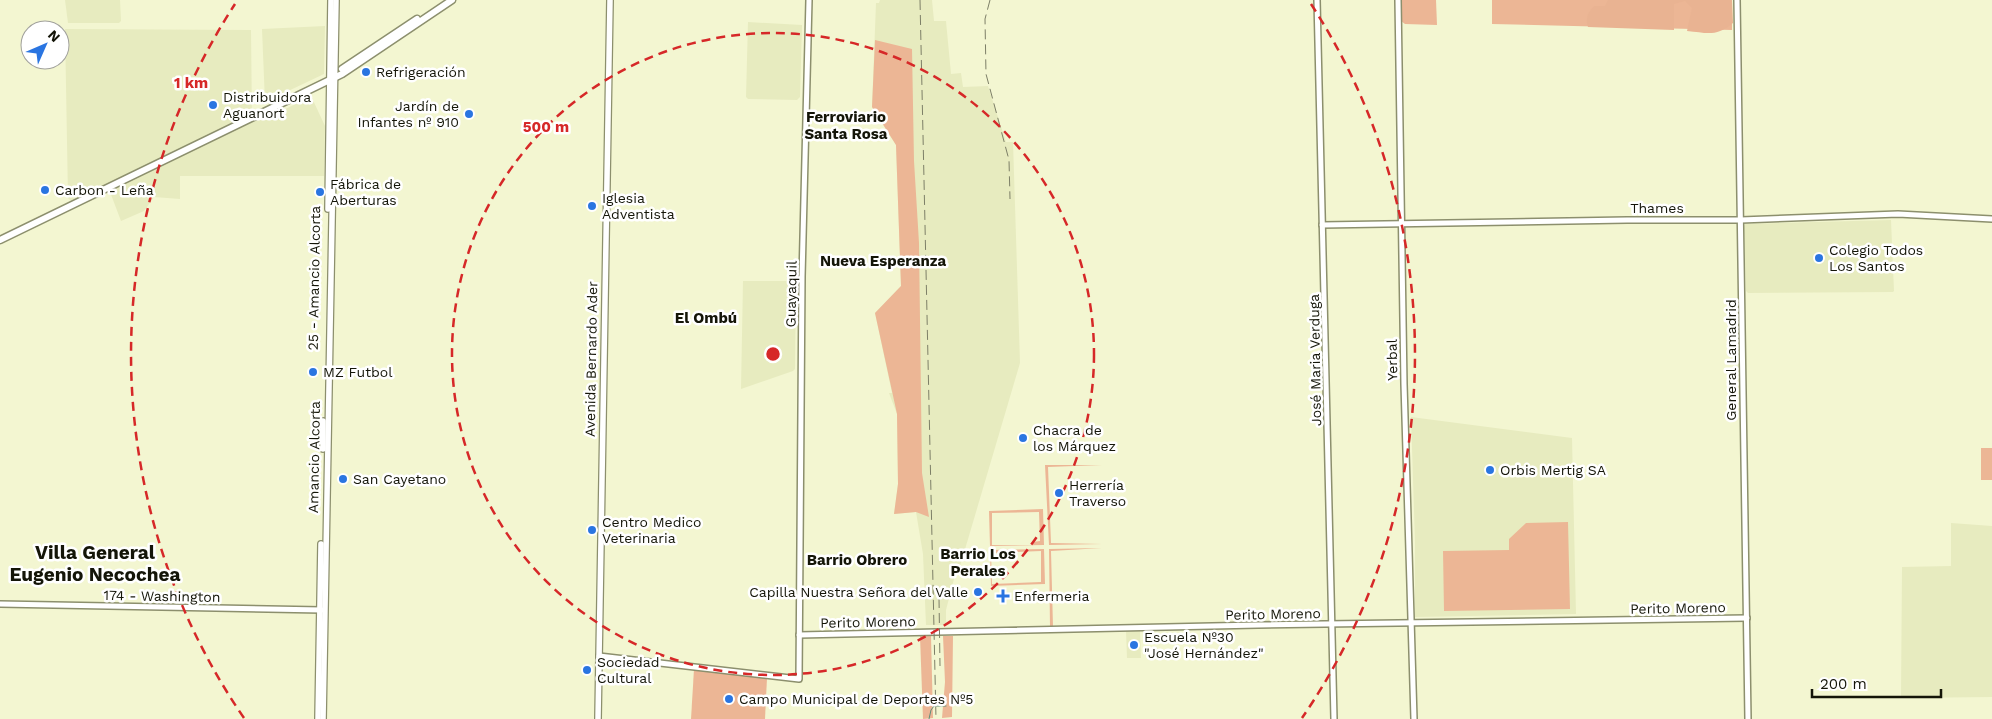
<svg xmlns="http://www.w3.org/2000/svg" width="1992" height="719" font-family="'Work Sans',sans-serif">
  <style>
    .built { fill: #e7ebbf }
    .green { fill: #ecb695; fill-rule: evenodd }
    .forest { fill: #e9b392 }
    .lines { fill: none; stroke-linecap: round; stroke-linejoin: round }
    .stream { stroke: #5d8d79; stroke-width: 1 }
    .tertiary-casing { stroke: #8c8f6d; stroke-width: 8 }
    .secondary-casing { stroke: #8c8f6d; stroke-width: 8 }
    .primary-casing { stroke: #8c8f6d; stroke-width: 9 }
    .tertiary { stroke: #fff; stroke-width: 5 }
    .secondary { stroke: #fff; stroke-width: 5.5 }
    .primary { stroke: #fff; stroke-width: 6 }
    .rail { stroke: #7d7f67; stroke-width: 1; stroke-dasharray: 10 5; stroke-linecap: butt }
    .ring { fill: none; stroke: #d62828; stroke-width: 2.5; stroke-dasharray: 9 6 }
    .poi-dot { fill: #2a75e1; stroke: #fff; stroke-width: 2 }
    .labels { text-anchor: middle; stroke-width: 5; stroke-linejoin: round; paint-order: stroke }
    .poi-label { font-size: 14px; fill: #141508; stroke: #fff; text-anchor: start }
    .street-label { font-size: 14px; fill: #141508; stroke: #fff }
    .neighbourhood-label { font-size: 15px; font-weight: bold; fill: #141508; stroke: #fff }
    .district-label { font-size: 19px; font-weight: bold; fill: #141508; stroke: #fff }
    .centre { fill: #d62828; stroke: #fff; stroke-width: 2.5 }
    .ring-label { font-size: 15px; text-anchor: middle; font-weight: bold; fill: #d62828; stroke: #fff; stroke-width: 5; stroke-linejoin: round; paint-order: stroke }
  </style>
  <rect width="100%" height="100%" fill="#f3f6d1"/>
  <!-- built -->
  <g class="built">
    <polygon points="65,0 120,0 121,21 119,23 68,23"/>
    <polygon points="880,0 932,0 934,21 946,21 951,74 961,73 963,87 988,86 1006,142 1013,142 1020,363 958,573 955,575 946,610 946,625 926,625 923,554 916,512 894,514 898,484 897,414 889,393 892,393 875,313 901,286 896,145 872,107 876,3 879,3"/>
    <polygon points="748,22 802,25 800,97 797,100 748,99 746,97"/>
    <polygon points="325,26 324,74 265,102 262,29"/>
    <polygon points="65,29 251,30 252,122 270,114 272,116 311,96 325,126 324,176 180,176 180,199 154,197 144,211 121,221 107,184 72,202 68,198"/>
    <polygon points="1891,220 1894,291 1893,292 1748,293 1746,291 1744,226 1745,224"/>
    <polygon points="743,281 794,281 796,283 795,369 793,371 741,389"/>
    <polygon points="1411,417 1572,438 1576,614 1415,617 1415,542"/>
    <polygon points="1951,523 1992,526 1992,697 1901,698 1902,567 1951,566"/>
    <polygon points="1126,631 1140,631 1141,658 1127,658"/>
  </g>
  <!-- green -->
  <g class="green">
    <polygon points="1401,0 1436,0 1437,25 1405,24 1401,21"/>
    <polygon points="1492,0 1732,0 1732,30 1492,24"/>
    <polygon points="875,40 912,49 914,161 919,243 922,473 929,517 916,512 894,514 898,484 897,414 875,313 901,286 896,145 872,107"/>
    <rect x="1981" y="448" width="11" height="32"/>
    <polygon points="1045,465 1102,465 1048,467 1051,543 1102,544 1049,545"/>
    <path d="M1043,509L1044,545L990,546L989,511ZM1039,512L1040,541L1033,542V545H992V513Z"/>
    <polygon points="1568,522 1570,609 1444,611 1443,551 1509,550 1509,539 1526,523"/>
    <polygon points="1102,548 1051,551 1053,627 1050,627 1049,549"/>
    <path d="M1044,549L1045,584L991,586L990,550ZM1041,551V582L992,584L991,553Z"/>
    <polygon points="920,636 931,636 933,718 923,719"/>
    <polygon points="943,636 953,636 952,717 942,718 945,682"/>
    <polygon points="694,669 767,678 765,719 691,719"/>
  </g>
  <!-- forest -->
  <path class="forest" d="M1608,0H1732L1733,23C1716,37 1708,33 1687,31L1692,8L1685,1L1674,4V30L1588,27C1585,18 1588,13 1594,6H1605Z"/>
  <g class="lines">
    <!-- stream -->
    <polyline class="stream" points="929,719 931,710 934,706 946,706"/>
    <defs>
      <g id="tertiary">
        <polyline points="1317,0 1334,719"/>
        <polyline points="1398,0 1404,384 1414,719"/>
        <polyline points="1737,0 1748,719"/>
        <polyline points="1322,225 1627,220 1741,220 1898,214 1992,219"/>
        <polyline points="0,604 322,610"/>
        <polyline points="799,635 1258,625 1747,618"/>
        <polyline points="599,656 799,679 802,277 809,0"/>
      </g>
      <g id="secondary">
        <polyline points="328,209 331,0"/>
        <polyline points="323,449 323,421"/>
        <polyline points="318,719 321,544"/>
        <polyline points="323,719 336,0"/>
        <polyline points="598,719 610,0"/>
      </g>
      <g id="primary">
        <polyline points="342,69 417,19"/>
        <polyline points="0,240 342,74 452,0"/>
      </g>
    </defs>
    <!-- tertiary casing -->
    <use href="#tertiary" class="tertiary-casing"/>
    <!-- secondary casing -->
    <use href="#secondary" class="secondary-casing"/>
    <!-- primary casing -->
    <use href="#primary" class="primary-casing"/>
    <!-- tertiary -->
    <use href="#tertiary" class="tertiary"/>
    <!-- secondary -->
    <use href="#secondary" class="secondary"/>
    <!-- primary -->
    <use href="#primary" class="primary"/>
    <!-- rail -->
    <g class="rail">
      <polyline points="920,0 936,719"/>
      <polyline points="990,0 985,19 986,74 1009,160 1010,199"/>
      <polyline points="939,598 940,666"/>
    </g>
  </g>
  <!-- distance rings -->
  <g class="ring">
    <circle cx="773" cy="354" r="321"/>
    <path d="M244 718A642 642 0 0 1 235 4M1311 4A642 642 0 0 1 1302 718"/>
  </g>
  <!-- markers -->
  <g class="poi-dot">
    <circle cx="366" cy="72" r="5"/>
    <circle cx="213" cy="105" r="5"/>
    <circle cx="469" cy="114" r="5"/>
    <circle cx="45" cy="190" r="5"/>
    <circle cx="320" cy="192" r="5"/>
    <circle cx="592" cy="206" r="5"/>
    <circle cx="1819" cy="258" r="5"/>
    <circle cx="313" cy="372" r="5"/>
    <circle cx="1023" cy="438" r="5"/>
    <circle cx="1490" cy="470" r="5"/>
    <circle cx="343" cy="479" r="5"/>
    <circle cx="1059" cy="493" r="5"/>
    <circle cx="592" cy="530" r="5"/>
    <circle cx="978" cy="592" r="5"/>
    <path d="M1000.5 588.5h5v5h5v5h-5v5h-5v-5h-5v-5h5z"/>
    <circle cx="1134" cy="645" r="5"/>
    <circle cx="587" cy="670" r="5"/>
    <circle cx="729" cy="699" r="5"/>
  </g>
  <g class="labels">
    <!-- poi labels -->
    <g class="poi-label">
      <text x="376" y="77">Refrigeración</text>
      <text x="223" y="102">Distribuidora<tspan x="223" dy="16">Aguanort</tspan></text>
      <text x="459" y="111" text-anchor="end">Jardín de<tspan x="459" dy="16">Infantes nº 910</tspan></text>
      <text x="330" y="189">Fábrica de<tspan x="330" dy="16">Aberturas</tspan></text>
      <text x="55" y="195">Carbon - Leña</text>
      <text x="602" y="203">Iglesia<tspan x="602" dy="16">Adventista</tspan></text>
      <text x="1829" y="255">Colegio Todos<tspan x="1829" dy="16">Los Santos</tspan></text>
      <text x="323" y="377">MZ Futbol</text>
      <text x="1033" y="435">Chacra de<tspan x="1033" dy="16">los Márquez</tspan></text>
      <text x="1500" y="475">Orbis Mertig SA</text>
      <text x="353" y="484">San Cayetano</text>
      <text x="1069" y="490">Herrería<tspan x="1069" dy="16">Traverso</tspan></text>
      <text x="602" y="527">Centro Medico<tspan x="602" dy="16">Veterinaria</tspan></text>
      <text x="968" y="597" text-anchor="end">Capilla Nuestra Señora del Valle</text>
      <text x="1014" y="601">Enfermeria</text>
      <text x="1144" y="642">Escuela Nº30<tspan x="1144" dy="16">"José Hernández"</tspan></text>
      <text x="597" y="667">Sociedad<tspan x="597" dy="16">Cultural</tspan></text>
      <text x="739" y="704">Campo Municipal de Deportes Nº5</text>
    </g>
    <!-- street labels -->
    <g class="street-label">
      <text x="1657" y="213">Thames</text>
      <text transform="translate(314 278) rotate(-89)" y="5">25 - Amancio Alcorta</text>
      <text transform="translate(791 294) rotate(-89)" y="5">Guayaquil</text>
      <text transform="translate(591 359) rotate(-89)" y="5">Avenida Bernardo Ader</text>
      <text transform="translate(1315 360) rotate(-91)" y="5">José Maria Verduga</text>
      <text transform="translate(1392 360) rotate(-91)" y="5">Yerbal</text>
      <text transform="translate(1731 360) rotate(-90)" y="5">General Lamadrid</text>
      <text transform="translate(314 457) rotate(-89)" y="5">Amancio Alcorta</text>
      <text transform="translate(162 596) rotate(1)" y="5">174 - Washington</text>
      <text transform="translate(1678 608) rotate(-1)" y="5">Perito Moreno</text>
      <text transform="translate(1273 614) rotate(-1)" y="5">Perito Moreno</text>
      <text transform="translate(868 622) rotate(-1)" y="5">Perito Moreno</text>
    </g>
    <!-- neighbourhood labels -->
    <g class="neighbourhood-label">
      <text x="846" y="122">Ferroviario<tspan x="846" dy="17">Santa Rosa</tspan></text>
      <text x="883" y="266">Nueva Esperanza</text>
      <text x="706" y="323">El Ombú</text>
      <text x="978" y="559">Barrio Los<tspan x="978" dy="17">Perales</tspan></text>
      <text x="857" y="565">Barrio Obrero</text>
    </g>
    <!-- district labels -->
    <g class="district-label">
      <text x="95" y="559">Villa General<tspan x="95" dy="22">Eugenio Necochea</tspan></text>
    </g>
  </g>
  <circle cx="773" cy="354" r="8" class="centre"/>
  <g class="ring-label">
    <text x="191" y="88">1 km</text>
    <text x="546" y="132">500 m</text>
  </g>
  <!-- north arrow -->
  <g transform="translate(45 45) rotate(45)"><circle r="24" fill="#ffffff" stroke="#a1a19c"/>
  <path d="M0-4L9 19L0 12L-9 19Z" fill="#2a75e1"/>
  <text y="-8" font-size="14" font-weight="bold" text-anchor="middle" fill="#141508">N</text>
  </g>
  <!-- scale -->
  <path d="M1812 689v8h129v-8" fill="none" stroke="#141508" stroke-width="2.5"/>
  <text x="1820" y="689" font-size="15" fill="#141508" stroke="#ffffff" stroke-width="4" paint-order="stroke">200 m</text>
</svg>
